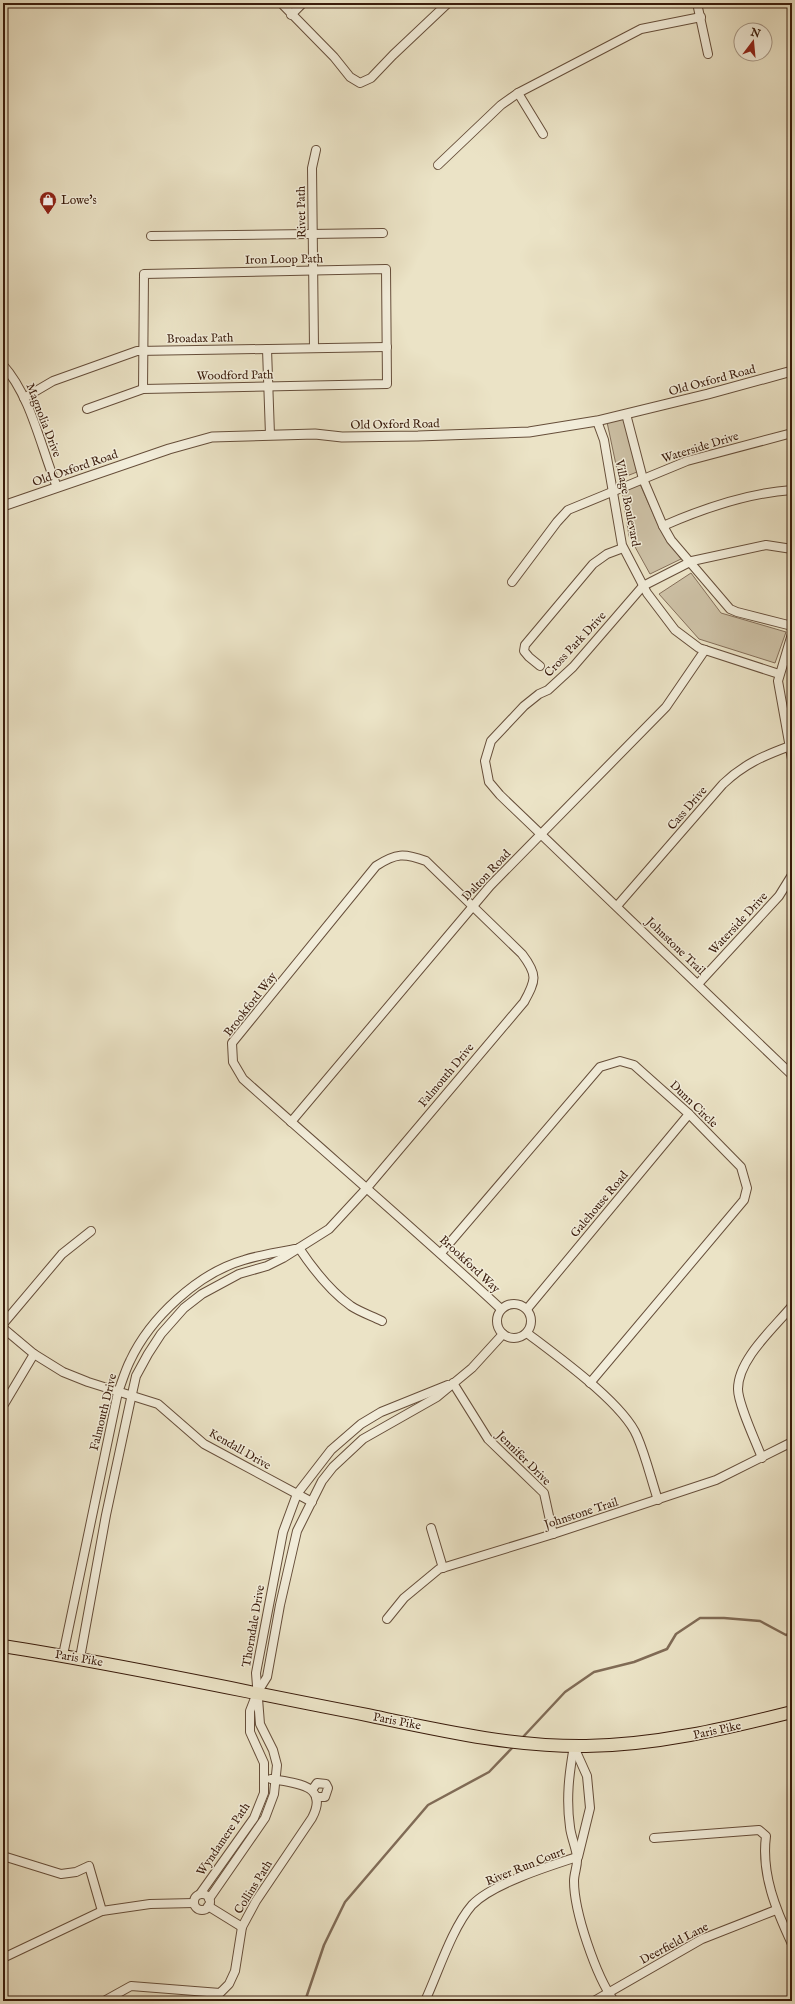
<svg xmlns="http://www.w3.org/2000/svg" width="795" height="2004" font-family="'IM FELL English',serif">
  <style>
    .park { fill: #cdc1a6; stroke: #846e59 }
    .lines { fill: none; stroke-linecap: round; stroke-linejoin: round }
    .stream { stroke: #806b56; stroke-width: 2.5 }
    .minor-casing { stroke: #664e3a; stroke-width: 10 }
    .tertiary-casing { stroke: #664e3a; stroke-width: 11 }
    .primary-casing { stroke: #3a1c0c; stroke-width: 14 }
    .minor { stroke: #f2edda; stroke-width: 8 }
    .tertiary { stroke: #f2edda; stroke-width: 9 }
    .primary { stroke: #ebe3c6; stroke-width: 12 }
    .labels { text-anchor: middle; stroke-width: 3; stroke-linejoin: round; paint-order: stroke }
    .poi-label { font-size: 12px; fill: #3a1c0c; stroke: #f2edda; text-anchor: start }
    .street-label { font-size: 12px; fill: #3a1c0c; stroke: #f2edda }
  </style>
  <rect width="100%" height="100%" fill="#ebe3c6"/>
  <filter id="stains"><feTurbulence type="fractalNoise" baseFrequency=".005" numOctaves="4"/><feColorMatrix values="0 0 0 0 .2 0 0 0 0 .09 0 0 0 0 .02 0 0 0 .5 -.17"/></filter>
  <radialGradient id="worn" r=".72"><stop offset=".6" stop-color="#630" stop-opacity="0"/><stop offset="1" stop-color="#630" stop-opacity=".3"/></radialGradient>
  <!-- park -->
  <g class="park">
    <polygon points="624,418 637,472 619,479 607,422"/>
    <polygon points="640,484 659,527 681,559 650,574 629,536 622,492"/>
    <polygon points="691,573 721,613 786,632 775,663 699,639 659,594"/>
  </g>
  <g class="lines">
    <!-- stream -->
    <g class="stream">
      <polyline points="522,1738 565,1692 594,1672 634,1662 667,1649 676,1634 700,1618 724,1618 760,1621 786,1635 792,1633"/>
      <polyline points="305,2001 324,1945 345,1902 428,1805 489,1772 514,1746"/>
    </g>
    <defs>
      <g id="minor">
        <polyline points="281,3 334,57 350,77 360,83 371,78 393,55 448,3"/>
        <polyline points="697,3 708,54"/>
        <polyline points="291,15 303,3"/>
        <polyline points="518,93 543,134"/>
        <polyline points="438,165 501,105 518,93 641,29 701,17"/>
        <polyline points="151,236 383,233"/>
        <polyline points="314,347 312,168 316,150"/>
        <polyline points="267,349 270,435"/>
        <path d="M3,365C31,396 41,448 57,487"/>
        <polyline points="24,398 53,381 137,351 387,347"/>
        <polyline points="87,409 143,389 387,384 386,269 144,274 143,389"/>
        <polyline points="626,414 643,479 663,526 671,540 730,609 737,612 792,626"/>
        <polyline points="597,421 604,440 622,545 647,593 675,630 699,648 779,674"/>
        <path d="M663,526C704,508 747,493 792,490"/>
        <polyline points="792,549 766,545 692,561 643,586 573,667 548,690 539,694 524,706 491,741 485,761 489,782 500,795 792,1075"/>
        <polyline points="512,582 557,522 568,510 687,461 792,433"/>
        <polyline points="792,634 778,681 792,759"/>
        <polyline points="540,666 529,657 524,651 525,645 593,564 607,554 623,548"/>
        <path d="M617,906L723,784C744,764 763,756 790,746"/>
        <polyline points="698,984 779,896 792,875"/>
        <polyline points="291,1122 490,886 666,707 705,650"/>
        <path d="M299,1248C313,1269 330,1291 351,1306C360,1312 372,1316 382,1321"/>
        <polyline points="441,1253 600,1067 620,1061 634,1065 689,1114 741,1167 747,1188 744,1200 590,1383"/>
        <circle cx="514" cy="1321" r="17"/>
        <polyline points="527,1309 689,1114"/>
        <polyline points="3,1324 62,1254 91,1231"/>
        <polyline points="3,1328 34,1354 63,1372 88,1382 158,1404 204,1444 312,1502"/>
        <path d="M527,1333C557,1356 623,1403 637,1436C646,1457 651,1479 658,1500"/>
        <polyline points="453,1383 488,1439 544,1493 553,1534"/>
        <polyline points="3,1406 34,1354"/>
        <path d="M762,1458C756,1442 738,1404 738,1389C738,1359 774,1328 792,1306"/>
        <polyline points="431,1528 443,1568"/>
        <polyline points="387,1619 404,1598 439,1569 553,1534 716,1480 792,1442"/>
        <path d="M63,1655L118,1392C122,1382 125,1371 130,1361C150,1318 198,1273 244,1260C260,1255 278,1252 295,1249"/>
        <path d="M80,1658L106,1515L130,1403L136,1376L148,1354L161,1334L184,1308L202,1294L239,1274L267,1266L283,1258L329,1229L366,1189L524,1002C536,980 538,975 522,954L426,861C404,853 396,853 376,866L232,1043L233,1062L243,1079C329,1156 417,1231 501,1309"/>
        <path d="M574,1746C569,1774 566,1799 570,1827C571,1837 576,1847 577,1857C578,1865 574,1873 574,1881C574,1912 596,1976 614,2001"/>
        <polyline points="574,1747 587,1776 590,1808 578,1857"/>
        <polyline points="312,1790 317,1783 326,1784 328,1788 325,1797 316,1797"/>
        <path d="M654,1838L759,1830L766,1836C761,1874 776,1910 792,1944"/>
        <polyline points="3,1856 61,1874 76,1872 89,1866 102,1911"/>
        <polyline points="200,1894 254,1818 264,1793 264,1763 250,1732 250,1711 257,1693 267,1677 280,1605 297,1531 322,1481 333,1467 363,1439 437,1397 472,1368 503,1334"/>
        <circle cx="202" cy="1902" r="8"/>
        <polyline points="209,1899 265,1818 274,1794 277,1765 273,1750 260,1724 256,1673 283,1532 297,1494 331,1450 361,1424 381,1412 448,1385"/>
        <polyline points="208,1906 242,1927"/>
        <polyline points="3,1958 102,1911 150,1904 194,1903"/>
        <path d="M104,2001L131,1986L220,1993L229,1984L235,1971L242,1927L256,1901L312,1818C330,1784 294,1783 271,1779"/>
        <path d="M425,2001C438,1973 452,1928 472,1905C492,1884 549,1866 577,1857"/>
        <polyline points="594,2001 702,1939 776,1910"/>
      </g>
      <polyline id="tertiary" points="3,506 169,449 212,437 315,434 342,437 418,436 529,432 597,421 708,394 792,371"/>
      <path id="primary" d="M3,1646C125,1665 246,1692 367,1715C439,1730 512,1747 586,1746C656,1745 724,1729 792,1712"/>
    </defs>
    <!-- minor casing -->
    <use href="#minor" class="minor-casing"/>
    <!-- tertiary casing -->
    <use href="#tertiary" class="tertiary-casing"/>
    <!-- primary casing -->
    <use href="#primary" class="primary-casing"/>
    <!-- minor -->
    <use href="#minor" class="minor"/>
    <!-- tertiary -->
    <use href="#tertiary" class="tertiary"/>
    <!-- primary -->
    <use href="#primary" class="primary"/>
  </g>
  <!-- icons -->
  <defs>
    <symbol id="shop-pin" viewBox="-11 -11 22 30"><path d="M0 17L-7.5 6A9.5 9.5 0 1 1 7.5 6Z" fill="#8f2418" stroke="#f2edda"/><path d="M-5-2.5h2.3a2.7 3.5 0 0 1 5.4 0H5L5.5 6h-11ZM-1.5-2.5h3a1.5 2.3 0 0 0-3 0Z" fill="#fff"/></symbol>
  </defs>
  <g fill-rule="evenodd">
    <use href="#shop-pin" x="38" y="190" width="20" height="27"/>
  </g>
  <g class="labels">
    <!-- poi labels -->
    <g class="poi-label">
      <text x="61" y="204">Lowe's</text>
    </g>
    <!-- street labels -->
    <g class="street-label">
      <text transform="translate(301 212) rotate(-91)" y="4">Rivet Path</text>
      <text transform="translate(284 259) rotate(-1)" y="4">Iron Loop Path</text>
      <text transform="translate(200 338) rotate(-1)" y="4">Broadax Path</text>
      <text transform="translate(235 375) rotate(-1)" y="4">Woodford Path</text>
      <text transform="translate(712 380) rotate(-15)" y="4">Old Oxford Road</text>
      <text transform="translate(44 420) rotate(69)" y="4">Magnolia Drive</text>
      <text transform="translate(395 424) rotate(-1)" y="4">Old Oxford Road</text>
      <text transform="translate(700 447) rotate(-17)" y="4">Waterside Drive</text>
      <text transform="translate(75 468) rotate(-19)" y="4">Old Oxford Road</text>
      <text transform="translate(628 503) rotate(79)" y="4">Village Boulevard</text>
      <text transform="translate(575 644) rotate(-47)" y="4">Cross Park Drive</text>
      <text transform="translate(687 808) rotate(-49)" y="4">Cass Drive</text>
      <text transform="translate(486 875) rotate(-47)" y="4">Dalton Road</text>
      <text transform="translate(738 923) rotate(-47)" y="4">Waterside Drive</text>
      <text transform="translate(676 946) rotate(44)" y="4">Johnstone Trail</text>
      <text transform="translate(250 1004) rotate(-52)" y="4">Brookford Way</text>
      <text transform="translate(446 1075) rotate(-50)" y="4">Falmouth Drive</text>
      <text transform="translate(694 1104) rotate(44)" y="4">Dunn Circle</text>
      <text transform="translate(599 1204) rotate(-50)" y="4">Galehouse Road</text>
      <text transform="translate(470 1264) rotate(43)" y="4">Brookford Way</text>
      <text transform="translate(103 1412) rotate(-76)" y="4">Falmouth Drive</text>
      <text transform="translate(240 1449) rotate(30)" y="4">Kendall Drive</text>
      <text transform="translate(524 1458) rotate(45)" y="4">Jennifer Drive</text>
      <text transform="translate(581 1513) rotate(-18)" y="4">Johnstone Trail</text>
      <text transform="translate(253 1626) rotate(-80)" y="4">Thorndale Drive</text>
      <text transform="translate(79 1658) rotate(10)" y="4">Paris Pike</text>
      <text transform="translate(397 1721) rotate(11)" y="4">Paris Pike</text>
      <text transform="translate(717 1730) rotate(-12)" y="4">Paris Pike</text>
      <text transform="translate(223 1839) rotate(-56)" y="4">Wyndamere Path</text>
      <text transform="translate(525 1866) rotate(-22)" y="4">River Run Court</text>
      <text transform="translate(253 1887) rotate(-58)" y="4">Collins Path</text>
      <text transform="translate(674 1943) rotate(-28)" y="4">Deerfield Lane</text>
    </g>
  </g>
  <!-- margin -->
  <rect width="795" height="2004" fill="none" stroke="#ebe3c6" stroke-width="16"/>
  <rect x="4" y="4" width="787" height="1996" fill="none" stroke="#3a1c0c" stroke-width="2"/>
  <rect x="8" y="8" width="779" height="1988" fill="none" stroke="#3a1c0c"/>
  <!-- north arrow -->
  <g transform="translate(753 42) rotate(16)"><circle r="19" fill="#f2edda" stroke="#a89988"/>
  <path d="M0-3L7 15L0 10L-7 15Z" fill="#8f2418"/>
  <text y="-6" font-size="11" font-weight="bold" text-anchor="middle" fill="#3a1c0c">N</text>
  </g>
  <rect width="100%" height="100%" filter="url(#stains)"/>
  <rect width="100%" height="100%" fill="url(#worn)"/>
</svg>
